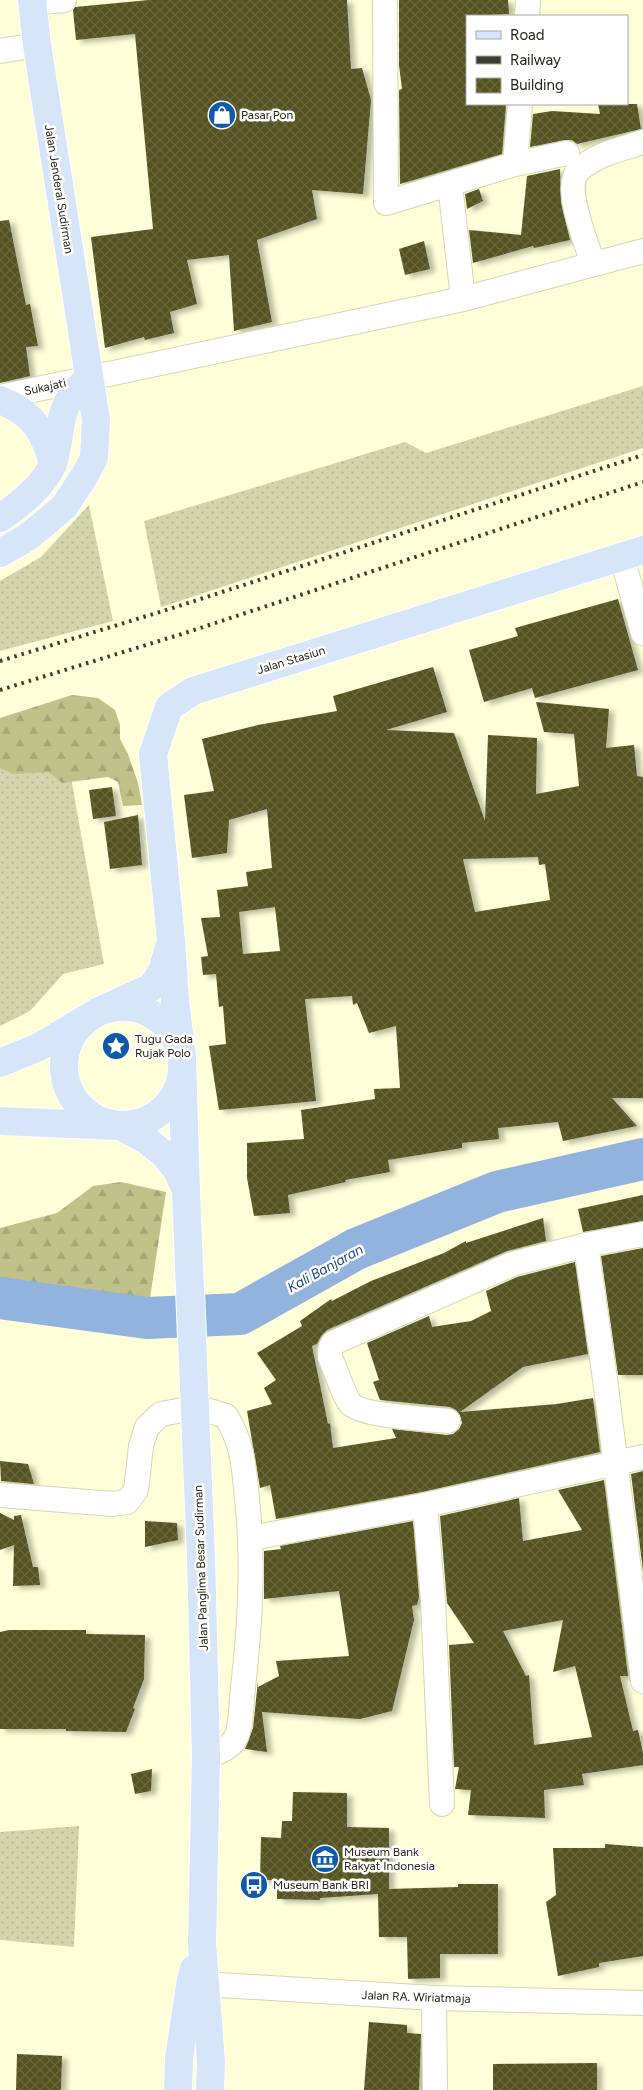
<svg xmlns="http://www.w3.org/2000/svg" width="643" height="2090" font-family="Figtree,sans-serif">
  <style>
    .grass { fill: url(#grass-dots) }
    .forest { fill: url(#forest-firs) }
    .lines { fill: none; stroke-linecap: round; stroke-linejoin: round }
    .river { stroke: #91b3de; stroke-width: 42 }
    .building { fill: url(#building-cross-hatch); fill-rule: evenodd; filter: url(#shadow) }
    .minor-casing { stroke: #d6d6b2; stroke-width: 26 }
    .major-casing { stroke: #fff; stroke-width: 30 }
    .minor { stroke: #fff; stroke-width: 24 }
    .major { stroke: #d6e5f7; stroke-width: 28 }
    .rail { stroke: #3d3d2c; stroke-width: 4; stroke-dasharray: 2.5 5; stroke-linecap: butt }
    .major-bridge-casing { stroke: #fff; stroke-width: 30; stroke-linecap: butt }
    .major-bridge { stroke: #d6e5f7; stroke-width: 28 }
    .labels { text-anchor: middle; stroke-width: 5; stroke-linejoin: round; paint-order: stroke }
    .poi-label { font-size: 12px; fill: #252517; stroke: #fff; text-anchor: start }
    .street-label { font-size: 12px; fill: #252517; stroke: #fff }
    .water-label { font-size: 14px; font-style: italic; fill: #1a477b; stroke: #fff }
  </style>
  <defs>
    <pattern id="grass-dots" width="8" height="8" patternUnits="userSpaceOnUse" patternTransform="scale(1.25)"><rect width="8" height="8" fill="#d3d3ac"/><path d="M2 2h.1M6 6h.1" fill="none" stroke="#b5b593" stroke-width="1.8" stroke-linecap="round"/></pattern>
    <pattern id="forest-firs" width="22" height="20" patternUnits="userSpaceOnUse" patternTransform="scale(1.25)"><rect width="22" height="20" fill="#c1c18a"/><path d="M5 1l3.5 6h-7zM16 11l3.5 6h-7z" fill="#a6a676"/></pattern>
    <pattern id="building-cross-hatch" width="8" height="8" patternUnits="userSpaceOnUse" patternTransform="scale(1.25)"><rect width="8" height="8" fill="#555320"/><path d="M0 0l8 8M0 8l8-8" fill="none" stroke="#6a683f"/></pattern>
    <filter id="shadow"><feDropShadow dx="5.5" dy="3" stdDeviation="2.5" flood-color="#0004"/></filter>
  </defs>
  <rect width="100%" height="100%" fill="#fefed9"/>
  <!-- grass -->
  <g class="grass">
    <polygon points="643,386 643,448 161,607 144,521 405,442 426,453"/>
    <polygon points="89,505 113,621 0,651 0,581 41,557"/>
    <polygon points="58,704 104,964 63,974 30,1011 0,1026 0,724"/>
    <polygon points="79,1826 74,1947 0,1940 0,1832"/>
  </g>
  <!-- forest -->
  <g class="forest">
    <polygon points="72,695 98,698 115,710 120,725 120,739 128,754 138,783 142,805 123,806 118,782 108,777 62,783 48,772 13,774 0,768 0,718"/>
    <polygon points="121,1182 166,1192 147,1318 0,1298 0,1228 57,1213 93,1186"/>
  </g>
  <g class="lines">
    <!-- river -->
    <polyline class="river" points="0,1298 147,1318 240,1314 356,1249 497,1192 643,1159"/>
  </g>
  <!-- building -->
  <g class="building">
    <polygon points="149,0 347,0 351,69 362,68 371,100 363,194 312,190 317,219 257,240 272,322 234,331 229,255 187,260 197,304 170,312 174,333 145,340 144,337 105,348 91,237 153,229 135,34 76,40 73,10 75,7"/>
    <polygon points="399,0 508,0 509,14 467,16 467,104 506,104 502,154 400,184 399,90 402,89 399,65"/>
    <polygon points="598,104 637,104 641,129 577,144 572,140 565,140 530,147 533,114 552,111 600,114"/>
    <polygon points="560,169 561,203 570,240 534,248 533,246 473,263 469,230 521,235 527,176"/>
    <polygon points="479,189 483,201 467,209 465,194"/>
    <polygon points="9,220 26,305 30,304 38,346 26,347 30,376 0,383 0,221"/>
    <polygon points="424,241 430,269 405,275 399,249"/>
    <polygon points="618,599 638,670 535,698 532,688 484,702 469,650 518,636 515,628"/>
    <path d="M433,667L447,712L386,730L454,733L485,821L488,735L537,738L536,794L579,786L574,734L544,732L536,702L609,709L606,748L634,745L637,776L643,777V1098H612L637,1126L563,1141L558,1122L498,1128L499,1139L462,1143V1148L388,1160L390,1172L345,1180L346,1182L288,1195L290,1213L254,1216L247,1178V1143L304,1139L301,1110L375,1099L374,1089L400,1088L396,1026L369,1033L357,1003L353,1005L352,996L305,999L316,1101L219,1110L209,1046L226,1044L223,1006L219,1007L216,974L203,975L201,957L208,956L201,918L220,917L217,890L248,886L246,872L272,868L267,809L229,820L227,853L192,858L184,795L214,791L202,739L258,725L337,711L333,696ZM538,857L539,865L545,864L550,900L475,912L463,859ZM275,907L280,951L243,954L239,912Z"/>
    <polygon points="112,787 116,816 93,819 89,790"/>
    <polygon points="138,815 142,865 110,869 104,822"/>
    <polygon points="643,1195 643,1221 583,1232 578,1209"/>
    <polygon points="543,1218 546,1241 507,1251 327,1330 321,1336 317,1344 312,1346 328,1424 330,1423 333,1448 396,1438 392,1429 447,1435 453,1434 459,1429 462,1423 460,1415 456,1410 450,1407 380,1400 373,1382 379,1380 367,1343 429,1316 432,1327 471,1321 491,1311 486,1291 517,1277 575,1262 588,1354 523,1367 460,1412 557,1404 593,1398 600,1452 422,1492 276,1519 270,1485 260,1488 247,1411 272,1404 264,1388 276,1380 257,1353 302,1326 300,1321 331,1299 332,1301 371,1281 444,1253 466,1241 466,1243"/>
    <polygon points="643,1248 643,1375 618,1375 601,1256"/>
    <polygon points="0,1461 28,1464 34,1484 1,1481"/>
    <polygon points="643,1471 643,1571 631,1474"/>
    <path d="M604,1480L628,1676H620L633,1731L638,1730L643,1753V1765L582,1774L584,1785L544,1790L545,1818L468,1815L471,1790L455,1789L459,1767H454L449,1645L474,1643L447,1603L440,1516L519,1498L523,1541L582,1530L558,1490ZM563,1620L553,1672L575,1666L592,1737L534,1745L529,1675L526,1676L503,1631Z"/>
    <polygon points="0,1513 14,1520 14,1516 21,1515 33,1567 38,1567 40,1585 13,1586 14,1545 0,1550"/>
    <polygon points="145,1521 177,1523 178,1540 145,1547"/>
    <polygon points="413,1521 419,1597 417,1605 412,1606 414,1620 392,1711 360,1719 262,1712 267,1752 245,1749 253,1728 258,1681 258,1687 279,1676 276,1661 349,1656 339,1591 264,1599 264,1551 281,1549 280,1546"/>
    <polygon points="9,1630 86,1630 86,1634 145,1635 144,1679 133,1708 135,1709 126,1732 66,1731 66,1729 0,1729 0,1632"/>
    <polygon points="152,1769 151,1791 135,1794 131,1774"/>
    <polygon points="293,1792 347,1793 347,1827 389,1828 389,1889 458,1887 458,1884 498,1884 498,1954 440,1954 440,1978 408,1979 407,1937 379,1937 378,1894 320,1898 320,1900 277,1899 277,1880 260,1880 261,1837 281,1838 282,1821 292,1821"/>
    <polygon points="605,1844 643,1847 643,1956 599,1963 599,1967 558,1976 546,1902 556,1895 553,1848 605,1848"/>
    <polygon points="369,2022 407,2025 407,2033 421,2034 419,2090 364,2090"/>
    <polygon points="17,2054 62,2056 61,2090 16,2090"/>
    <polygon points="597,2063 597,2090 493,2090 493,2064"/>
  </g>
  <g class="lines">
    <defs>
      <g id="minor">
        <polyline points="385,0 386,203 515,164 567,153"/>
        <polyline points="32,3 64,0"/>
        <polyline points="527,16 528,0"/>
        <polyline points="0,51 37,45"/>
        <polyline points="515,164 520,104"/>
        <polyline points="450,184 463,299"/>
        <path d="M593,263C587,245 562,185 579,170C596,154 622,149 643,142"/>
        <polyline points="0,397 463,299 643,251"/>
        <polyline points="622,557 643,633"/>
        <polyline points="586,1245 605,1379 643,1681"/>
        <path d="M448,1421C430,1419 360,1416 350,1403C343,1394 335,1368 330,1357V1349L333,1343L512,1264L586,1245L643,1234"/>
        <path d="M0,1495L113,1504L127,1502L136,1490L141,1446L147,1427L161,1414L183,1410H206L226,1416C243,1444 244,1467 247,1499C254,1562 250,1625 243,1688C241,1701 242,1725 236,1737C231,1749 217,1752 206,1757"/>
        <polyline points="425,1505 433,1601 442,1804"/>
        <polyline points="251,1538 425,1505 643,1457"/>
        <polyline points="191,1980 204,1984 434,1998 643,2003"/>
        <polyline points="434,1998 435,2090"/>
      </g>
      <g id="major">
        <path d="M0,400C33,413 44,431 53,464"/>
        <path d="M0,518C18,506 46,484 53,463C61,442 57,417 71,397C75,390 83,384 89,378"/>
        <polyline points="0,553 28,537 64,507 85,475 94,458 96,420 37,45 32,0"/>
        <circle cx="123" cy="1066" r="59"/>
        <polyline points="0,1063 39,1047 99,1011 152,987 163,969 168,950"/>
        <polyline points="0,1121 120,1126 146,1140 164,1154 178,1172 184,1186"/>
        <polyline points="186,1192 182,1058 175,1001 171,940 153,754 169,707 193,691 643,550"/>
        <polyline points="201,1557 206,1757 202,1944 211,2062 210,2090"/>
        <polyline points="178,2090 179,2058 191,1980 194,1969"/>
      </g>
    </defs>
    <!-- minor casing -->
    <use href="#minor" class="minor-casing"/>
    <!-- major casing -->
    <use href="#major" class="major-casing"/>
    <!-- minor -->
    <use href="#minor" class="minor"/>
    <!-- major -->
    <use href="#major" class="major"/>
    <!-- rail -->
    <g class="rail">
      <polyline points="0,661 176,607 643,455"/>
      <polyline points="0,690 185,633 643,482"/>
    </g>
    <defs>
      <polyline id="major-bridge" points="186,1192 201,1557"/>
    </defs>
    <!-- major-bridge casing -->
    <use href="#major-bridge" class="major-bridge-casing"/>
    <!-- major-bridge -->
    <use href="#major-bridge" class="major-bridge"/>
  </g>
  <!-- icons -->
  <defs>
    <symbol id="shop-disc" viewBox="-11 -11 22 22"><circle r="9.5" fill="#0e59a8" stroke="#fff"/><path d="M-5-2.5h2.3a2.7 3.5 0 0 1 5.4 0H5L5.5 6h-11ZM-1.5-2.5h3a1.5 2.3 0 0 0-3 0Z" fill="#fff"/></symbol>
    <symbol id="sight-disc" viewBox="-11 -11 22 22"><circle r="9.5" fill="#0e59a8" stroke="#fff"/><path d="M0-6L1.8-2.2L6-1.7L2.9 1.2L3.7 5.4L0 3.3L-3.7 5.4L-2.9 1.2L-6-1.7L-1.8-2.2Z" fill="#fff"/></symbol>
    <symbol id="museum-disc" viewBox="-11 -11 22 22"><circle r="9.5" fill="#0e59a8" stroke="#fff"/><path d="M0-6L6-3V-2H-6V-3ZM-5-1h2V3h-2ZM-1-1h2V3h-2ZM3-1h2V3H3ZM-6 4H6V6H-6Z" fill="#fff"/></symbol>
    <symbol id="bus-disc" viewBox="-11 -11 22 22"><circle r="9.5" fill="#0e59a8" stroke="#fff"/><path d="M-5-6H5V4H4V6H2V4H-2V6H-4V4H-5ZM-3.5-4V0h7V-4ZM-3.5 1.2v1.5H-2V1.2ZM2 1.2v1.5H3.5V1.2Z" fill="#fff"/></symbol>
  </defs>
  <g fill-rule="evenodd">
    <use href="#shop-disc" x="206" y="99" width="32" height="32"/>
    <use href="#sight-disc" x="100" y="1030" width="32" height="32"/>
    <use href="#museum-disc" x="309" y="1843" width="32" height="32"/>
    <use href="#bus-disc" x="238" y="1869" width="32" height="32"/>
  </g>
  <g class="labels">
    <!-- poi labels -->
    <g class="poi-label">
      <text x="241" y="119">Pasar Pon</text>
      <text x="135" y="1043">Tugu Gada<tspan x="135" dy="14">Rujak Polo</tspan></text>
      <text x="344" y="1856">Museum Bank<tspan x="344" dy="14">Rakyat Indonesia</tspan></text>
      <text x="273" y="1889">Museum Bank BRI</text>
    </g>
    <!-- street labels -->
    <g class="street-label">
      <text transform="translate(59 189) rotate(81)" y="4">Jalan Jenderal Sudirman</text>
      <text transform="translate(45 387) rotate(-12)" y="4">Sukajati</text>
      <text transform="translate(291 660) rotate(-17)" y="4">Jalan Stasiun</text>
      <text transform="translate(201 1568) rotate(-92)" y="4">Jalan Panglima Besar Sudirman</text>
      <text transform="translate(416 1997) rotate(2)" y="4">Jalan RA. Wiriatmaja</text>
    </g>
    <!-- water labels -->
    <g class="water-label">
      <text transform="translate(325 1268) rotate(-29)" y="5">Kali Banjaran</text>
    </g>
  </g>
  <!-- legend -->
  <rect x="466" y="15" width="162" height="90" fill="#ffffff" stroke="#a8a8a2"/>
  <rect x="476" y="31" width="25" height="8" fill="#d6e5f7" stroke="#a8a8a2"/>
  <text x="510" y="40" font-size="15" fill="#252517">Road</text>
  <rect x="476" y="56" width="25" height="8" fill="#3d3d2c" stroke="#a8a8a2"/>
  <text x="510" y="65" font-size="15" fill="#252517">Railway</text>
  <rect x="476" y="78" width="25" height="15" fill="url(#building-cross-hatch)" stroke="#a8a8a2"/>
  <text x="510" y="90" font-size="15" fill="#252517">Building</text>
</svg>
